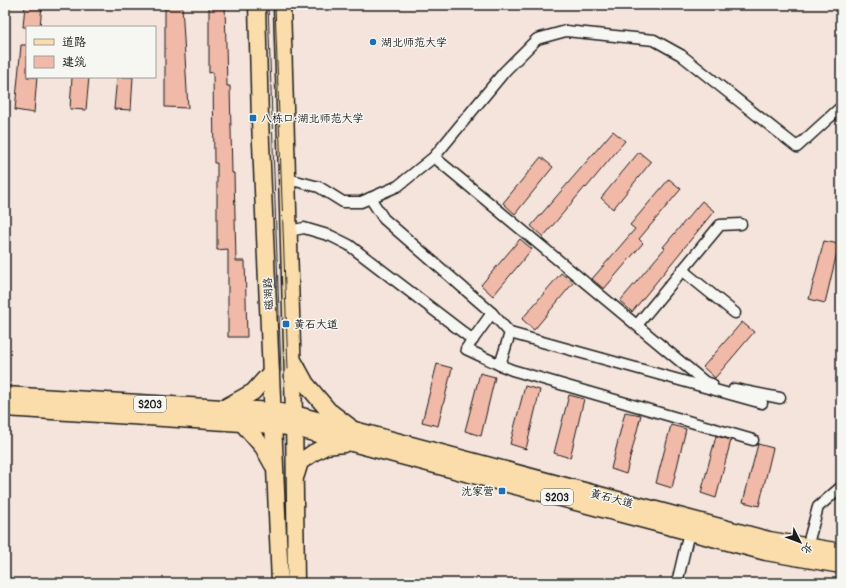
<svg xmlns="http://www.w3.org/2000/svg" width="846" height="588" font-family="Pangolin,'LXGW WenKai TC',sans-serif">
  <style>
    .building { fill: #f1b9a7; stroke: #1c1c1c }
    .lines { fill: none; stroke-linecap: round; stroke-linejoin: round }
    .minor-casing { stroke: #1c1c1c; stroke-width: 13 }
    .primary-casing { stroke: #1c1c1c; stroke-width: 19 }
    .minor { stroke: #f6f6f2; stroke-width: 10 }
    .primary { stroke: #faddab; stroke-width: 16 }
    .tram { stroke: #1c1c1c; stroke-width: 1 }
    .poi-dot { fill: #1f6fb2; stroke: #f6f6f2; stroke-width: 1.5 }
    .labels { text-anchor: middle; stroke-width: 3; stroke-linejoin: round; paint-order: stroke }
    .shield { fill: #f6f6f2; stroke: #5d5d5c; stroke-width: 1 }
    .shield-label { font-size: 10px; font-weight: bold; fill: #1c1c1c }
    .poi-label { font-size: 11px; fill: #1c1c1c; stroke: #f6f6f2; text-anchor: start }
    .street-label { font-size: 11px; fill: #1c1c1c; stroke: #f6f6f2 }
  </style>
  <rect width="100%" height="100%" fill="#f4e4dc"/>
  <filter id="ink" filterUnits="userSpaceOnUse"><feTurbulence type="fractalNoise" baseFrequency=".025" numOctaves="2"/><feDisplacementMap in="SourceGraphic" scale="8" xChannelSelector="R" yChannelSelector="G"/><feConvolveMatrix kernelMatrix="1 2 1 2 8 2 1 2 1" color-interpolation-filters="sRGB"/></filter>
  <g filter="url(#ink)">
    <!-- building -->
    <g class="building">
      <polygon points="25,5 42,5 40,27 23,27"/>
      <polygon points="165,5 182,5 188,108 165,107"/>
      <polygon points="209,5 225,5 227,86 230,86 232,173 234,173 236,261 245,261 247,337 228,337 228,249 217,250 217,163 214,163 213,72 209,73"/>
      <polygon points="21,45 27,45 27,77 37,77 34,113 15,110"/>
      <polygon points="72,77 89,77 86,110 70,109"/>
      <polygon points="117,77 133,77 131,110 114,109"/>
      <polygon points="613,131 625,141 586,188 585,187 543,237 531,226"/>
      <polygon points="639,152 651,162 613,209 601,198"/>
      <polygon points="541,157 553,167 515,214 503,203"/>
      <polygon points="669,179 681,189 639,239 643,243 604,289 592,279 635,229 630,225"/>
      <polygon points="702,201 714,211 632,312 620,301 665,248 663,247"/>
      <polygon points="520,239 532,249 493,296 481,285"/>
      <polygon points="824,241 839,244 825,303 809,299"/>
      <polygon points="561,273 573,283 534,330 522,319"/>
      <polygon points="742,322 754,332 715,378 703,367"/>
      <polygon points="437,364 452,368 438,426 422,422"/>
      <polygon points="480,373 495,377 481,436 465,431"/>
      <polygon points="525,386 540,390 526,449 510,444"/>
      <polygon points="569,395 584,399 570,458 554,453"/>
      <polygon points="625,412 641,415 626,474 611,469"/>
      <polygon points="671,425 686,429 672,488 656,483"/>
      <polygon points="716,436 731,440 716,498 701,493"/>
      <polygon points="758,444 773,448 759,506 743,502"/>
    </g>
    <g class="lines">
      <defs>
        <g id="minor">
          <polyline points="434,157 705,382 712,384"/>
          <polyline points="288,179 319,187 343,202 361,202 398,186 434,157 505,71 537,39 566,31 654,40 681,55 797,147 841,107"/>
          <polyline points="370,198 384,219 492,313 510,333 762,403"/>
          <polyline points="289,231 304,228 331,236 349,245 473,340"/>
          <polyline points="682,270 735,313"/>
          <polyline points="492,313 466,349 500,365 510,333"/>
          <polyline points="637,325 720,225 741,224"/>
          <polyline points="500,365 512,370 753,440"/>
          <polyline points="734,389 780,398"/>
          <polyline points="806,551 818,507 841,487"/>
          <polyline points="677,583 689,532"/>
        </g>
        <g id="primary">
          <polyline points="257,5 260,120 280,583"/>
          <polyline points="282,5 294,414 296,583"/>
          <polyline points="294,362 306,384 328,410 349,426"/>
          <polyline points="5,395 273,411 294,414 769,540 841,552"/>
          <polyline points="5,408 273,425 295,428 766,552 841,565"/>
          <polyline points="224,408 253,392 271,372"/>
          <polyline points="242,423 263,447 273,465"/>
          <polyline points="296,475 300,462 313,453 326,446 344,444"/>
        </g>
      </defs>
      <!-- minor casing -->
      <use href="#minor" class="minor-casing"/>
      <!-- primary casing -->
      <use href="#primary" class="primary-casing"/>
      <!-- minor -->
      <use href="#minor" class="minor"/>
      <!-- primary -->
      <use href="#primary" class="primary"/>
      <!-- tram -->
      <g class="tram">
        <polyline points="268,5 281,371"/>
        <polyline points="275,5 288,369"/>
      </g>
    </g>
  </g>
  <!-- markers -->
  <g class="poi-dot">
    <circle cx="373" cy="42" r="4"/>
    <rect x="249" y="114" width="8" height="8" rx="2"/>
    <rect x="282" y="320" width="8" height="8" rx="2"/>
    <rect x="498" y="487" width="8" height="8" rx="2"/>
  </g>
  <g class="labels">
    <!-- shield labels -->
    <g class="shield">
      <rect x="134" y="396" width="32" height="16" rx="3"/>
      <rect x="541" y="489" width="32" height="16" rx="3"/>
    </g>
    <g class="shield-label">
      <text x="150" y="408">S203</text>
      <text x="557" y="501">S203</text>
    </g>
    <!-- poi labels -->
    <g class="poi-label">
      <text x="381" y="46">湖北师范大学</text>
      <text x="261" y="122">八栋口·湖北师范大学</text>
      <text x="294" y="328">黄石大道</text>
      <text x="494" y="495" text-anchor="end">沈家营</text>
    </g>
    <!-- street labels -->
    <g class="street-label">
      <text transform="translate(268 294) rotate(-93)" y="4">磁湖路</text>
      <text transform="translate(612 498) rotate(15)" y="4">黄石大道</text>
    </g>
  </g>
  <!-- margin -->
  <rect width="846" height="588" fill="none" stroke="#f6f6f2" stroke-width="20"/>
  <rect x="10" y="10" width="826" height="568" fill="none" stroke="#1c1c1c" stroke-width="1.5" filter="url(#ink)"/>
  <!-- legend -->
  <rect x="26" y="26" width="130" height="52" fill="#f6f6f2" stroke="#9f9f9c"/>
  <rect x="34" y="39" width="20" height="6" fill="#faddab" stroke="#9f9f9c"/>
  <text x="62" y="46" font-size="12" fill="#1c1c1c">道路</text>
  <rect x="34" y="56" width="20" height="12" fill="#f1b9a7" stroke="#9f9f9c"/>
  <text x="62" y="66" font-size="12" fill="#1c1c1c">建筑</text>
  <!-- north arrow -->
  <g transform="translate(800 542) rotate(132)" stroke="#f6f6f2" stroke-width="3" paint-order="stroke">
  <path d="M0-3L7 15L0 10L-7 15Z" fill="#1c1c1c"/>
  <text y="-6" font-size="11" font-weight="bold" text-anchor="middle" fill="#1c1c1c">北</text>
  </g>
</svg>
